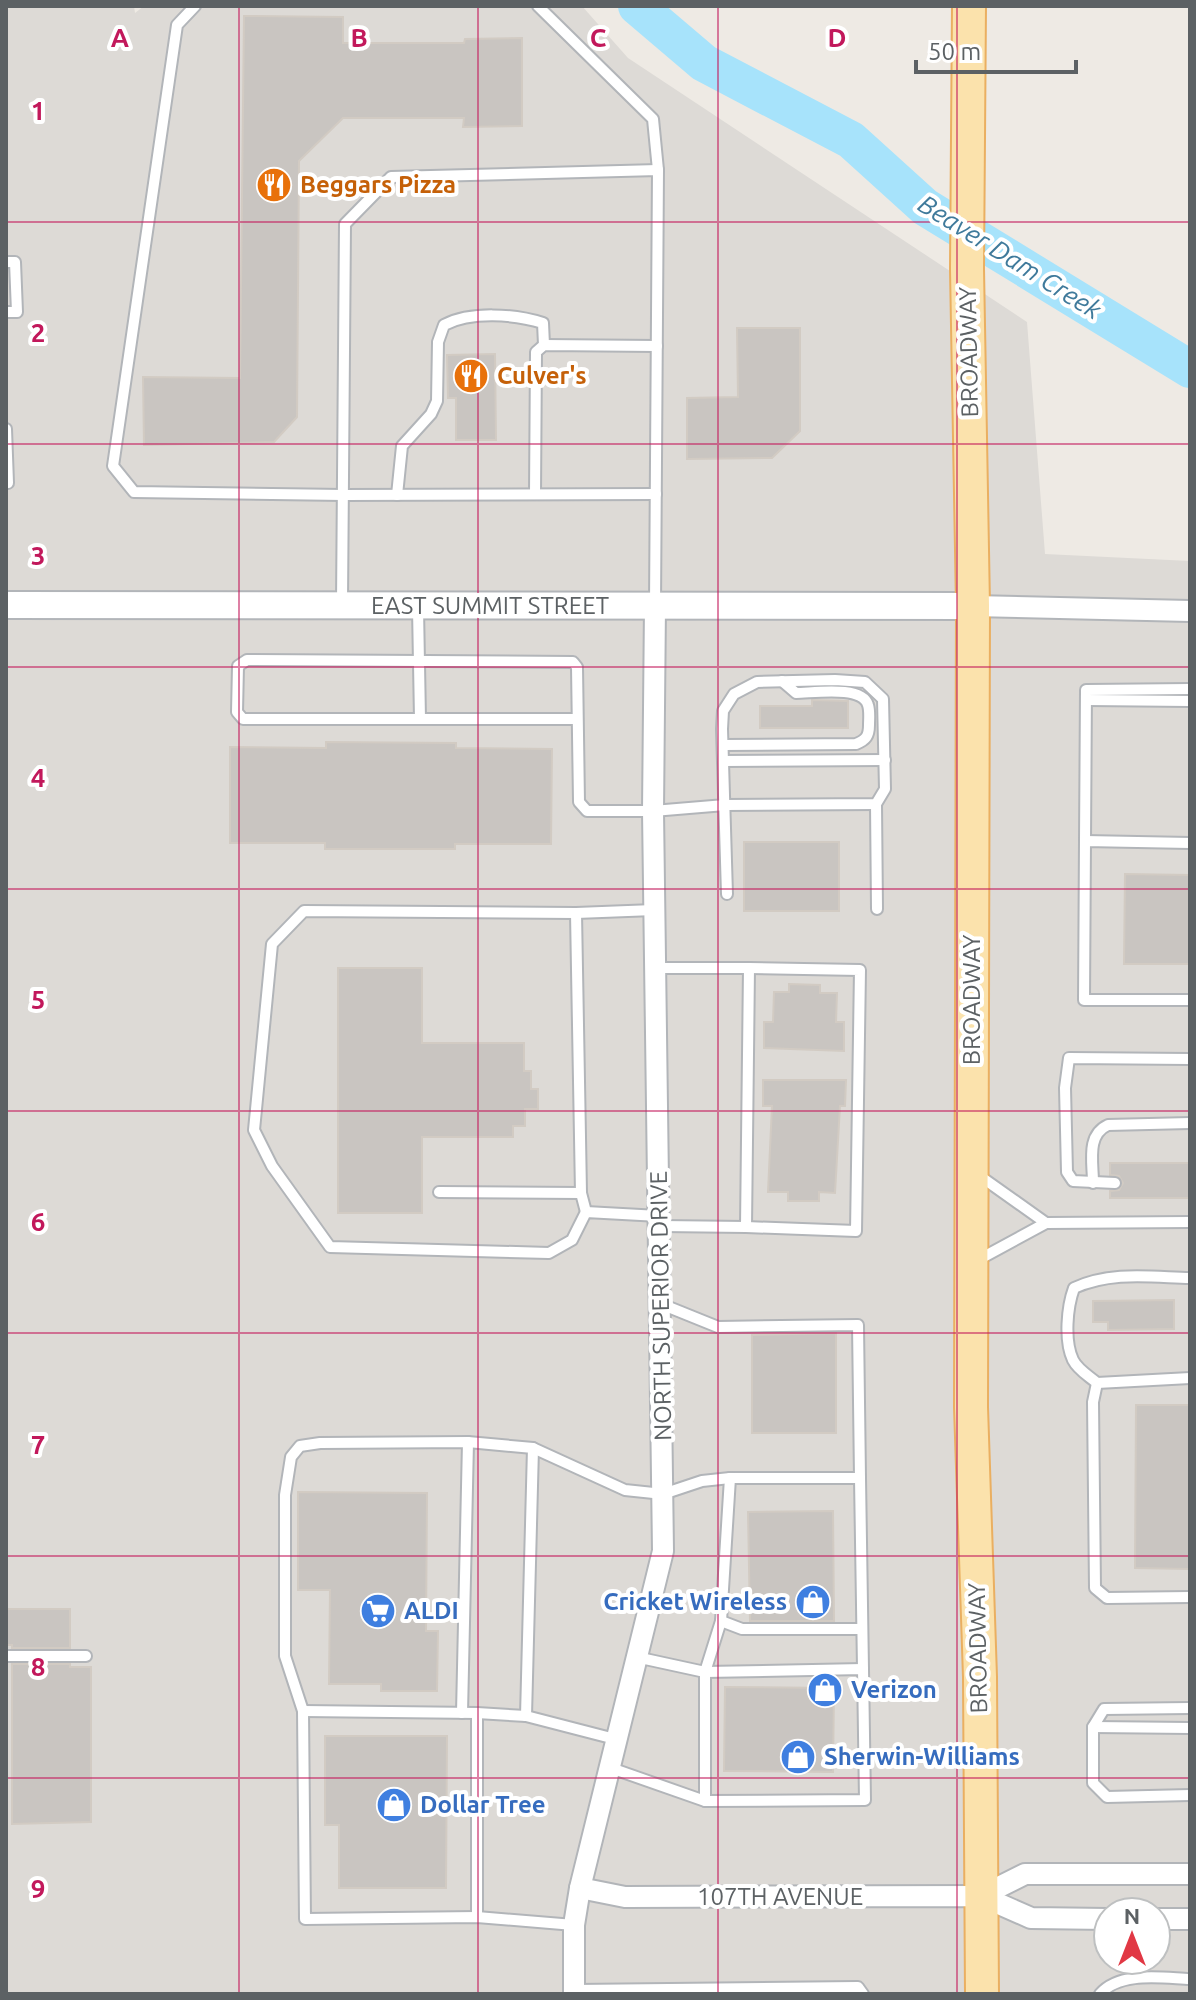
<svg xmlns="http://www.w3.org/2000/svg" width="1196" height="2000" font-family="Ubuntu,sans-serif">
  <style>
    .industrial { fill: #dddad6; fill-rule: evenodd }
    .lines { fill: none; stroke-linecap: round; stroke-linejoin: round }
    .river { stroke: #a7e3fb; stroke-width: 38 }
    .building { fill: #c9c5c1; stroke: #d2cbc3; stroke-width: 2 }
    .service-casing { stroke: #b2b5b9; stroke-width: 14 }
    .minor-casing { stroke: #b2b5b9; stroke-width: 24 }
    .tertiary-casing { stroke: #b2b5b9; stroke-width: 30 }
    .primary-casing { stroke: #eaaf61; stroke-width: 36 }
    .service { stroke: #fff; stroke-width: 10 }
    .minor { stroke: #fff; stroke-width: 20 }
    .tertiary { stroke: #fff; stroke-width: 26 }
    .primary { stroke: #fbe2ac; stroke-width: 32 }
    .grid { fill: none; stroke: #c2185b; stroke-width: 2; stroke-opacity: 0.55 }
    .labels { text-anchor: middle; stroke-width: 8; stroke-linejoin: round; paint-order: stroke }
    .food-label { font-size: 24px; font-weight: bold; fill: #c56008; stroke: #fff; text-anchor: start }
    .street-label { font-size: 24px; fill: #5c6164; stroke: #fff }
    .shop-label { font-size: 24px; font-weight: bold; fill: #366cbe; stroke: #fff; text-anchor: start }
    .water-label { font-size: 26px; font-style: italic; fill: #3f7a9b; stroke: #fff }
    .grid-label { font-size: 26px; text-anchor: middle; font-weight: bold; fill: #c2185b; stroke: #fff; stroke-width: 8; stroke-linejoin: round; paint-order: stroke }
  </style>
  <rect width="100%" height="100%" fill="#eeeae4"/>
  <!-- industrial -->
  <path class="industrial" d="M6,6H134L135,13L144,6H582L628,58L1027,322L1045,554L1190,561V1994H6ZM1108,1912H1156V1960H1108Z"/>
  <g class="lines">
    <!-- river -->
    <polyline class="river" points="637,6 704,63 851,140 925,207 1190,369"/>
  </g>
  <!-- building -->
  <g class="building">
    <polygon points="244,16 343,17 343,43 464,43 465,39 522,38 522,126 463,127 464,118 343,118 299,161 297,417 274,442 144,445 143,377 240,378"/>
    <polygon points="737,328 800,328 800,431 772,458 687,459 687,398 738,397"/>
    <polygon points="495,354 496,440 456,440 456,398 448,398 447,355"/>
    <polygon points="812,700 848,701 848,728 760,728 760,706 812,706"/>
    <polygon points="326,742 456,743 456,748 552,749 551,844 455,844 455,849 325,849 325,843 230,843 230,747 326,748"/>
    <rect x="744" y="842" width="95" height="69"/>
    <polygon points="1125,874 1190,875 1190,964 1124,964"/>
    <polygon points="338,968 422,968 422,1043 524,1043 524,1071 531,1071 531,1089 538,1089 538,1109 525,1109 525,1126 513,1126 513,1137 422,1137 422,1213 338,1213"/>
    <polygon points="789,984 820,985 820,993 837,993 836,1022 844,1022 844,1051 764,1048 764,1022 773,1022 774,992 789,992"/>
    <polygon points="763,1080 846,1080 845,1106 840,1106 835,1193 819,1192 819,1201 788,1201 788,1192 768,1192 772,1106 763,1106"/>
    <polygon points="1110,1163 1190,1163 1190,1198 1110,1198 1110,1191 1119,1190 1123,1183 1119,1176 1110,1175"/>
    <polygon points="1174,1300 1174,1329 1108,1330 1108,1322 1093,1322 1093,1301"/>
    <polygon points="836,1333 836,1433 752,1433 752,1335"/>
    <polygon points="1136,1405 1190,1405 1190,1569 1135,1568"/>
    <polygon points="298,1492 427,1493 426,1631 438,1631 437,1691 381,1691 381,1684 329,1684 330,1590 298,1590"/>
    <polygon points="833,1511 834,1621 750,1621 748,1512"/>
    <polygon points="6,1609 70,1609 70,1648 12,1648 12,1645 6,1645"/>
    <polygon points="12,1664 70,1664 70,1667 91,1667 91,1822 12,1824"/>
    <polygon points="725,1687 834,1688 833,1772 724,1771"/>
    <polygon points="325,1736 447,1736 446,1888 339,1888 339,1825 325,1825"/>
  </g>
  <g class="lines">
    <defs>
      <g id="service">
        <polyline points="195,6 177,25 113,466 134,492 343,495 656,494"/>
        <polyline points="538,6 653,119 658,170"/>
        <polyline points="6,262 15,262 17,312 6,312"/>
        <polyline points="6,429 8,483 6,483"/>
        <polyline points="535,494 536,352 544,345 657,346"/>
        <path d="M397,495L402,446L431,414L437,401L438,342L444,325C471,311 514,314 543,323L544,345"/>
        <polyline points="342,603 345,224 391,177 658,170 655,605"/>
        <polyline points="418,608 420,719"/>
        <polyline points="1087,700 1190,701"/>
        <polyline points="576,719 243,719 237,712 238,666 247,660 573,662 577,667 579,802 587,811 653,811 725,805 876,804 885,789 883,699 865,682 835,680 757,682 734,694 723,711 722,729 727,894"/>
        <path d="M723,745L856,744C866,740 869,736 869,725C869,719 870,711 868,705C862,685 813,693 796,693L782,681"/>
        <polyline points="723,761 885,760"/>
        <polyline points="876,804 877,909"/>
        <polyline points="1085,841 1086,690 1190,689"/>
        <polyline points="1190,843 1085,841 1084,1000 1190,1000"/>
        <polyline points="654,910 576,913 304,911 272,944 254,1130 272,1166 330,1247 549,1253 572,1240 586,1212 659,1216"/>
        <polyline points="576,913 581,1193 586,1212"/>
        <polyline points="656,968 749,968 746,1227 661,1226"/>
        <path d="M1093,1183C1093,1162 1086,1135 1108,1125L1190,1123"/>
        <polyline points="1115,1183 1073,1181 1067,1172 1065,1088 1069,1058 1190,1059"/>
        <polyline points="439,1192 581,1193"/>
        <polyline points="1046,1223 1190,1222"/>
        <polyline points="746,1227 856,1231 860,970 749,968"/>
        <polyline points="976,1261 1046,1223 977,1174"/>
        <path d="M1190,1278C1150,1277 1111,1271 1074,1288C1067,1307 1064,1341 1073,1360C1078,1370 1089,1376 1097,1383L1093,1402L1095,1588L1107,1598L1190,1597"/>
        <polyline points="661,1304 718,1327 858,1325 860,1478"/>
        <polyline points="1097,1383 1190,1378"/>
        <polyline points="721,1621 742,1629 862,1629"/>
        <polyline points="6,1656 86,1656"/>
        <polyline points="1190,1708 1104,1709 1093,1727 1093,1783 1107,1797 1190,1795"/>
        <polyline points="303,1711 477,1713 526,1716 615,1739"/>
        <polyline points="462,1713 468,1442"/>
        <polyline points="477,1713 477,1917"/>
        <polyline points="526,1716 533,1448"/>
        <polyline points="1093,1727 1190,1728"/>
        <polyline points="608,1767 705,1801 865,1800 863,1669 705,1672 636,1657"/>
        <polyline points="705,1801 705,1672 721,1621 730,1478 860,1478 863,1669"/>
        <polyline points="574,1925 477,1917 305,1919 303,1711 285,1656 285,1495 291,1457 300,1446 320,1443 468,1442 533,1448 625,1490 663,1494 702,1481 730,1478"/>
        <polyline points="574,1990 858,1987 863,1994"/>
        <path d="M1100,1994C1120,1971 1162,1978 1190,1979"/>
      </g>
      <g id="minor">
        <polyline points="973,606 1190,611"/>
        <polyline points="580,1888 625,1897 981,1896 1031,1918 1108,1919"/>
        <polyline points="981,1896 1025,1874 1190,1874"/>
        <polyline points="1156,1919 1190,1919"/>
        <polyline points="574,1994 574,1925 580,1888 663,1551 653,811 655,606"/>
      </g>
      <polyline id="tertiary" points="6,605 973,606"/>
      <polyline id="primary" points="969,6 967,269 973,606 971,1407 980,1677 982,1994"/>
    </defs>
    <!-- service casing -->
    <use href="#service" class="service-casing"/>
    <!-- minor casing -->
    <use href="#minor" class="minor-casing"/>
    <!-- tertiary casing -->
    <use href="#tertiary" class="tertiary-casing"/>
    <!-- primary casing -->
    <use href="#primary" class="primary-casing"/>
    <!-- service -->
    <use href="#service" class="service"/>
    <!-- minor -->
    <use href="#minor" class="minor"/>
    <!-- tertiary -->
    <use href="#tertiary" class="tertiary"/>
    <!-- primary -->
    <use href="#primary" class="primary"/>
  </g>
  <!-- grid -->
  <path class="grid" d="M239,6V1994M478,6V1994M718,6V1994M957,6V1994M6,222H1190M6,444H1190M6,667H1190M6,889H1190M6,1111H1190M6,1333H1190M6,1556H1190M6,1778H1190"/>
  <!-- icons -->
  <defs>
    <symbol id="restaurant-disc" viewBox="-11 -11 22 22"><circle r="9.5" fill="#e8710a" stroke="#fff"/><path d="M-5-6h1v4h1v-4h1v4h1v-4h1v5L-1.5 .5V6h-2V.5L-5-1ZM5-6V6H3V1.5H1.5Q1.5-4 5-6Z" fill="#fff"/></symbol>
    <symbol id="shop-disc" viewBox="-11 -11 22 22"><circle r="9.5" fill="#3f7fe0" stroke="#fff"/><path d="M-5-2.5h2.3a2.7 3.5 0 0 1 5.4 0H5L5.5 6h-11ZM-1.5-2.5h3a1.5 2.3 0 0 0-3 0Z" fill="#fff"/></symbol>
    <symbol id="supermarket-disc" viewBox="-11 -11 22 22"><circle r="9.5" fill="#3f7fe0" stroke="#fff"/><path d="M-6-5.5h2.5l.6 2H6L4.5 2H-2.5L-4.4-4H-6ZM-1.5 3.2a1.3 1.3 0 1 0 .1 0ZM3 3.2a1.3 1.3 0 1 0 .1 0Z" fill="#fff"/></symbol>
  </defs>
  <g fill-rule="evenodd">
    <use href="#restaurant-disc" x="254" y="165" width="40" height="40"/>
    <use href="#restaurant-disc" x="451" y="356" width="40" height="40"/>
    <use href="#shop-disc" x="793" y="1582" width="40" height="40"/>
    <use href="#supermarket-disc" x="358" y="1591" width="40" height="40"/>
    <use href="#shop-disc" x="805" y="1670" width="40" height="40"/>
    <use href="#shop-disc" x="778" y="1737" width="40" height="40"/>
    <use href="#shop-disc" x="374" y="1785" width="40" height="40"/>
  </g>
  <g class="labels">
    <!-- food labels -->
    <g class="food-label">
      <text x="300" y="193">Beggars Pizza</text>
      <text x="497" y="384">Culver's</text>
    </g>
    <!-- street labels -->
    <g class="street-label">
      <text transform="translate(969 352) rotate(-91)" y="8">BROADWAY</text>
      <text x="490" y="614">EAST SUMMIT STREET</text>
      <text transform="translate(972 1000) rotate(-90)" y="8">BROADWAY</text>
      <text transform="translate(661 1306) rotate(-91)" y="8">NORTH SUPERIOR DRIVE</text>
      <text transform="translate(978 1648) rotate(-91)" y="8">BROADWAY</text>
      <text x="780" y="1905">107TH AVENUE</text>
    </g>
    <!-- shop labels -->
    <g class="shop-label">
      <text x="787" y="1610" text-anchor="end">Cricket Wireless</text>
      <text x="404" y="1619">ALDI</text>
      <text x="851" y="1698">Verizon</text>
      <text x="824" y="1765">Sherwin-Williams</text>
      <text x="420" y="1813">Dollar Tree</text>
    </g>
    <!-- water labels -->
    <g class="water-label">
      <text transform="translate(1010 257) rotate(32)" y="9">Beaver Dam Creek</text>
    </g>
  </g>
  <g class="grid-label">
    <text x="120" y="47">A</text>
    <text x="359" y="47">B</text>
    <text x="598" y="47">C</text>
    <text x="837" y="47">D</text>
    <text x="38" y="120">1</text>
    <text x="38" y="342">2</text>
    <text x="38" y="565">3</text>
    <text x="38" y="787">4</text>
    <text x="38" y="1009">5</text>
    <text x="38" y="1231">6</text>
    <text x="38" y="1454">7</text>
    <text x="38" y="1676">8</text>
    <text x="38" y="1898">9</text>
  </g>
  <!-- border -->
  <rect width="1196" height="2000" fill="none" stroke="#5c6164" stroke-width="16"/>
  <!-- north arrow -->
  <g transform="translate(1132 1936)"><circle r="38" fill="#ffffff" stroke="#bec0c1" stroke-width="2"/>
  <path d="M0-6L14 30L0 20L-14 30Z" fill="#e13844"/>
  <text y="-12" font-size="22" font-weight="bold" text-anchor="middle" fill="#5c6164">N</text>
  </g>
  <!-- scale -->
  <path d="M916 60v12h160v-12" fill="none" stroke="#5c6164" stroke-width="4"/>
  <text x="928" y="60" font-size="24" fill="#5c6164" stroke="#ffffff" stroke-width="6" paint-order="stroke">50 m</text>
</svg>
